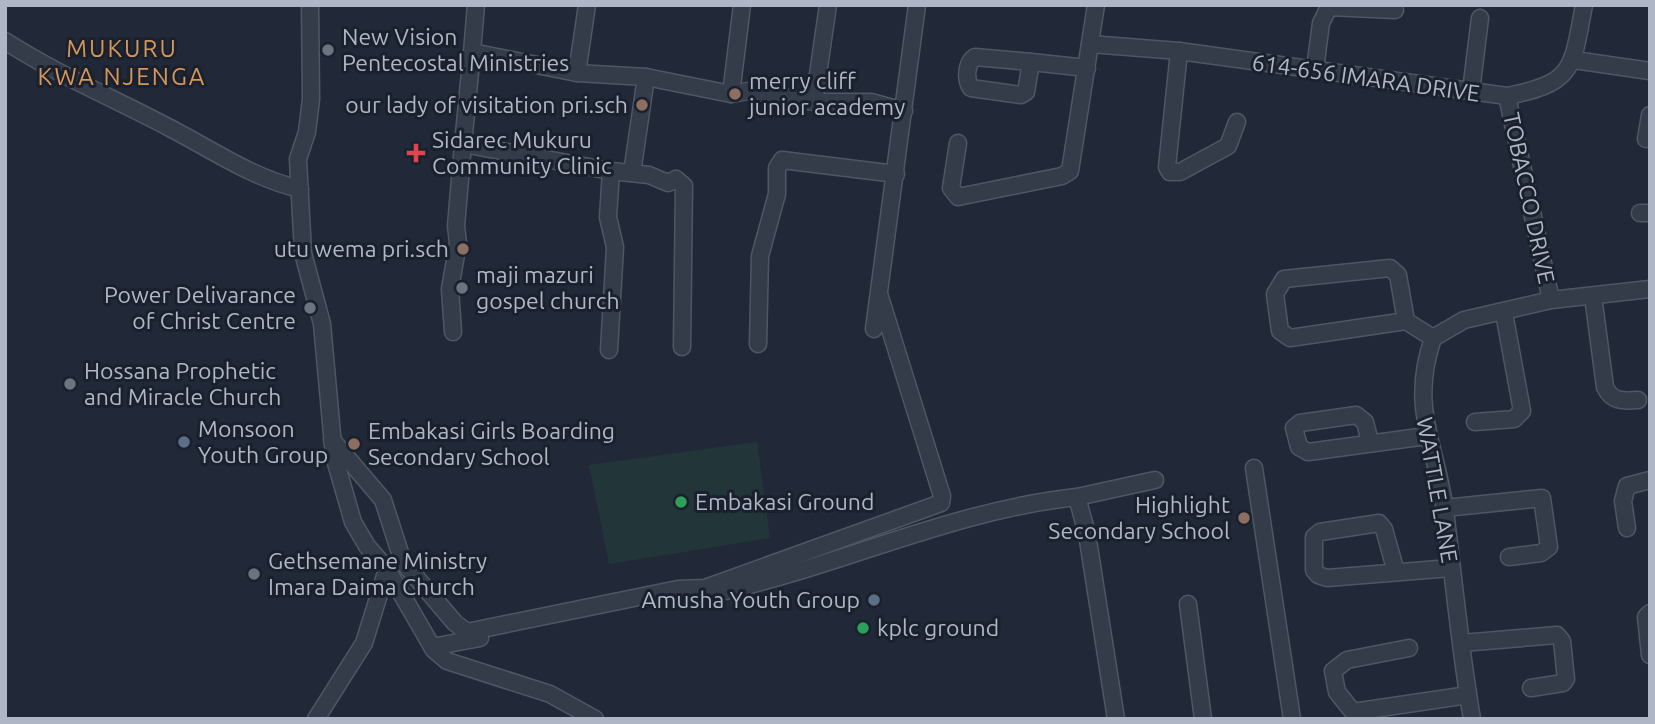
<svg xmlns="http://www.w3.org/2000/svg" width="1655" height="724" font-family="Ubuntu,sans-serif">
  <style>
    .green { fill: #22363a }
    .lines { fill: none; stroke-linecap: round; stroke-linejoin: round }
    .minor-casing { stroke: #4f5664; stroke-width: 19 }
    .minor { stroke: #343c49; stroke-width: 16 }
    .worship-dot { fill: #6b7280; stroke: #1a212d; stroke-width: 2.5 }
    .education-dot { fill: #8d6e63; stroke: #1a212d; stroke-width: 2.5 }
    .health-dot { fill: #e0444e; stroke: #1a212d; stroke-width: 2.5 }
    .service-dot { fill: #5c6f8a; stroke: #1a212d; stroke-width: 2.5 }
    .leisure-dot { fill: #2e9e5b; stroke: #1a212d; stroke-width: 2.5 }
    .labels { text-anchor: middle; stroke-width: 6; stroke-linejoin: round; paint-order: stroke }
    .poi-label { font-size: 23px; fill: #afb6c5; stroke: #1a212d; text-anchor: start }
    .street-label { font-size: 23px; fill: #afb6c5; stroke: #1a212d }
    .neighbourhood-label { font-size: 24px; letter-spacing: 2px; fill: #d4965b; stroke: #1a212d }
  </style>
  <rect width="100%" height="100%" fill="#212938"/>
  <!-- green -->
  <polygon class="green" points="757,442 770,538 609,564 589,465"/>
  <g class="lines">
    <defs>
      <g id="minor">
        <polyline points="310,5 311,99 307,132 298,159 303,253 322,324 334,456 353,522 367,546 387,569 434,650 447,661 550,694 595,719"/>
        <polyline points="476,5 472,52 577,73 646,77 731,94 748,91 814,102 871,102 904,111"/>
        <path d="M5,41C58,75 113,98 168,127C211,149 252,178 300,189"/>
        <path d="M1090,44L1179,51L1507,96C1575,83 1572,68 1584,5"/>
        <polyline points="1179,51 1167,167 1170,172 1180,172 1228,146 1237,122"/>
        <polyline points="472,52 463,144 611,171 649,175 668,183 676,179 684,186 682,347"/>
        <path d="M975,57L1031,62L1026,92L1021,95L971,88C965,80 966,63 975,57Z"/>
        <polyline points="1574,60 1650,71"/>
        <polyline points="1031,62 1087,68"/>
        <polyline points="1315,69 1321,23 1329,7 1395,10"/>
        <polyline points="577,73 587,5"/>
        <polyline points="1471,91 1480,18"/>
        <polyline points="731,94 742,5"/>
        <polyline points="1507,96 1551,300"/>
        <polyline points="814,102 828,5"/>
        <polyline points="1646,139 1650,115"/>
        <polyline points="958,143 951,188 958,197 1062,176 1070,171 1096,5"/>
        <polyline points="632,173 646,77"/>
        <polyline points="1640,213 1650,213"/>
        <path d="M1593,296L1605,387C1612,402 1623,401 1638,400"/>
        <polyline points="1406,321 1398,275 1390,268 1284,279 1275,294 1280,331 1290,338 1406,321 1433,338"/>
        <polyline points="874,329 917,5"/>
        <polyline points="453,332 450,289 458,243 456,226 463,144"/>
        <polyline points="758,344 760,256 777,194 777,168 782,160 896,174"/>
        <polyline points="609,350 615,247 608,217 611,171"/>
        <polyline points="1475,422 1514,419 1522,411 1504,313"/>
        <polyline points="332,440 383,500 403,562 455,623 467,632 678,589 705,588 941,503 942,496 879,294"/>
        <polyline points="1370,442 1365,422 1356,415 1300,423 1294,428 1299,447 1308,452 1427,436"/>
        <polyline points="1254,468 1292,719"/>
        <polyline points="1077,497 1155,480"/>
        <polyline points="1445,508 1542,498 1549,547 1541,553 1509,557"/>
        <polyline points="1627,528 1623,501 1627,486 1650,480"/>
        <polyline points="1396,572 1384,529 1379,523 1320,532 1314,537 1314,570 1318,575 1327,578 1451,568"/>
        <path d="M716,593C837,567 953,510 1077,497L1087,534L1116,719"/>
        <polyline points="1188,604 1203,719"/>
        <polyline points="1650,613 1646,617 1650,655"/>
        <polyline points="1462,643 1557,635 1562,641 1566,679 1563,683 1531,688"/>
        <polyline points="432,647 480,638"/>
        <polyline points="1409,648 1347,660 1333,671 1337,692 1353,712 1468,695"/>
        <polyline points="316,719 364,643 387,569"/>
        <path d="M1472,719C1460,650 1454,580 1445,511C1436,443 1409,409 1433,338L1464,320L1551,300L1650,289"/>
      </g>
    </defs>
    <!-- minor casing -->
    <use href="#minor" class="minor-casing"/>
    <!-- minor -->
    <use href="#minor" class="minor"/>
  </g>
  <!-- markers -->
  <g class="worship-dot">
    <circle cx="328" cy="50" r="7"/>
    <circle cx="462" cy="288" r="7"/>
    <circle cx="310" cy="308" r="7"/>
    <circle cx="70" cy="384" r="7"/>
    <circle cx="254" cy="574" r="7"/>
  </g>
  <g class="education-dot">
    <circle cx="735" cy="94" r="7"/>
    <circle cx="642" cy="105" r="7"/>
    <circle cx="463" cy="249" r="7"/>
    <circle cx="354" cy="444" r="7"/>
    <circle cx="1244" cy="518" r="7"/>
  </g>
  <path class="health-dot" d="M412.5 142.5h7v7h7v7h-7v7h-7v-7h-7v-7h7z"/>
  <g class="service-dot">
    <circle cx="184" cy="442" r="7"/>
    <circle cx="874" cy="600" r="7"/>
  </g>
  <g class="leisure-dot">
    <circle cx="681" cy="502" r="7"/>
    <circle cx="863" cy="628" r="7"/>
  </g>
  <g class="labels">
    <!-- poi labels -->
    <g class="poi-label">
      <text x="342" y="45">New Vision<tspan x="342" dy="26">Pentecostal Ministries</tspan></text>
      <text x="749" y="89">merry cliff<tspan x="749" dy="26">junior academy</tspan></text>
      <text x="628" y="113" text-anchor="end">our lady of visitation pri.sch</text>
      <text x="432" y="148">Sidarec Mukuru<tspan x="432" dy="26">Community Clinic</tspan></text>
      <text x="449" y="257" text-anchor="end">utu wema pri.sch</text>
      <text x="476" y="283">maji mazuri<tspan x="476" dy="26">gospel church</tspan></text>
      <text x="296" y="303" text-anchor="end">Power Delivarance<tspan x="296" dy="26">of Christ Centre</tspan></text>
      <text x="84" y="379">Hossana Prophetic<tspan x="84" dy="26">and Miracle Church</tspan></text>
      <text x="198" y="437">Monsoon<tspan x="198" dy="26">Youth Group</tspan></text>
      <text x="368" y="439">Embakasi Girls Boarding<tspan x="368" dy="26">Secondary School</tspan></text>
      <text x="695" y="510">Embakasi Ground</text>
      <text x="1230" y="513" text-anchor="end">Highlight<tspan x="1230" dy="26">Secondary School</tspan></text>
      <text x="268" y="569">Gethsemane Ministry<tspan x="268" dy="26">Imara Daima Church</tspan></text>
      <text x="860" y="608" text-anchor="end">Amusha Youth Group</text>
      <text x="877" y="636">kplc ground</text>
    </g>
    <!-- street labels -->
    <g class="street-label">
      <text transform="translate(1366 78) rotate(8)" y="8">614-656 IMARA DRIVE</text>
      <text transform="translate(1529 198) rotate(78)" y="8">TOBACCO DRIVE</text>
      <text transform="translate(1437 490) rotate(80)" y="8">WATTLE LANE</text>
    </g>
    <!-- neighbourhood labels -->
    <g class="neighbourhood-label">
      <text x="122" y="57">MUKURU<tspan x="122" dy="28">KWA NJENGA</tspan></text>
    </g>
  </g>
  <!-- border -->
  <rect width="1655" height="724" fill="none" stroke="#afb6c5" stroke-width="14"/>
</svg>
